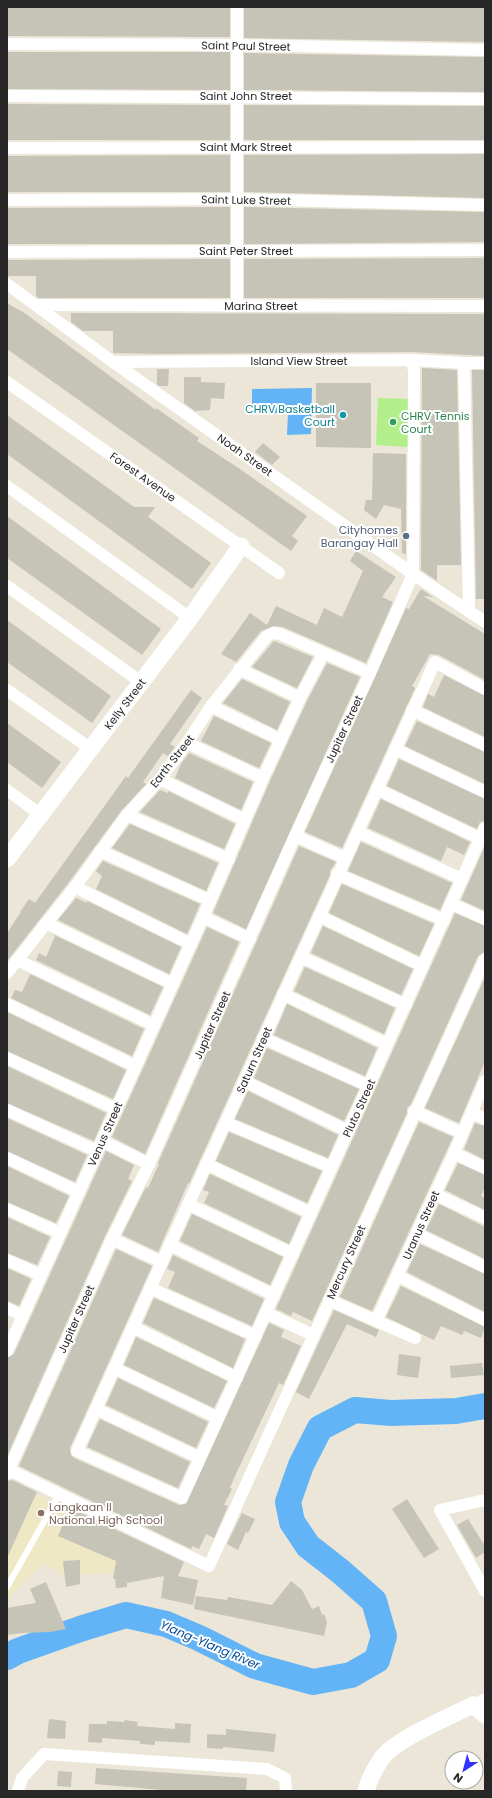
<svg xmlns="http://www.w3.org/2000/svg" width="492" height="1798" font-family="Poppins,sans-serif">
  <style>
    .education { fill: #efe8c5 }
    .pitch { fill: #b2ef8a }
    .water { fill: #62b4f6 }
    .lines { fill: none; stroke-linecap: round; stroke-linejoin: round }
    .river { stroke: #62b4f6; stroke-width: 26 }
    .building { fill: #c6c3b7 }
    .lane { stroke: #fff; stroke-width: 6 }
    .street { stroke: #fff; stroke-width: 12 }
    .secondary { stroke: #fff; stroke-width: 17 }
    .culture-dot { fill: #0f9aa8; stroke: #fff; stroke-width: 1.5 }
    .leisure-dot { fill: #2e9e5b; stroke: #fff; stroke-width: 1.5 }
    .service-dot { fill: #5c6f8a; stroke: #fff; stroke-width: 1.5 }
    .education-dot { fill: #8d6e63; stroke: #fff; stroke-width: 1.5 }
    .labels { text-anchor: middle; stroke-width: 4; stroke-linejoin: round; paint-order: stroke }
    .street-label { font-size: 11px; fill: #272727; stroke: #fff }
    .culture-label { font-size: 11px; fill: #0d838f; stroke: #fff; text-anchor: end }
    .leisure-label { font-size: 11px; fill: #27864d; stroke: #fff; text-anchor: start }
    .service-label { font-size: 11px; fill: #4e5e75; stroke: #fff; text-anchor: end }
    .education-label { font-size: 11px; fill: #785e54; stroke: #fff; text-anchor: start }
    .water-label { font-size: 12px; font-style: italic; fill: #054e9e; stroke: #fff }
  </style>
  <rect width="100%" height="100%" fill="#ebe6d7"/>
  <!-- education -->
  <polygon class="education" points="7,1482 144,1544 130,1572 63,1575 43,1563 7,1600"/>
  <!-- pitch -->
  <polygon class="pitch" points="378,398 411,399 409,447 376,445"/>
  <!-- water -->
  <polygon class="water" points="312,388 311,434 287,435 288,413 252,413 252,389"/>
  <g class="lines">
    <!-- river -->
    <polyline class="river" points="7,1657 18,1651 83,1628 126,1615 166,1624 199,1638 255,1666 313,1682 351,1675 377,1660 384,1636 374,1601 340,1571 308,1546 292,1522 288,1502 301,1465 320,1428 355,1410 391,1413 456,1411 485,1406"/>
  </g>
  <!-- building -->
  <g class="building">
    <polygon points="7,7 230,7 230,37 7,36"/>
    <polygon points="244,7 485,7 485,42 244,38"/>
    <polygon points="7,52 230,52 230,90 7,89"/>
    <polygon points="244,53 485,57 485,92 244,90"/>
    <polygon points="7,104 230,105 230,140 7,140"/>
    <polygon points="244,105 485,106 485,140 244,140"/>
    <polygon points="485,154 485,198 244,192 244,155"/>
    <polygon points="230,155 230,192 7,192 7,156"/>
    <polygon points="230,207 230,244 7,244 7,208"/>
    <polygon points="244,207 485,212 485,242 244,244"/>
    <polygon points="485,258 485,298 244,298 244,259"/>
    <polygon points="230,259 230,298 38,298 36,296 36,276 7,276 7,260"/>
    <polygon points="7,303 26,314 156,410 156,408 199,438 197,441 237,467 307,516 292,536 298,541 291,551 7,349"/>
    <polygon points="71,313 485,314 485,356 412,352 158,354 113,353 113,331 83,331 71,322"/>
    <polygon points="422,368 457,370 461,565 437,565 437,581 421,570"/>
    <polygon points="157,369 169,369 168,386 159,386 157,384"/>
    <polygon points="472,370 485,370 485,599 476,599"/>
    <polygon points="184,377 201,377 201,382 225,383 224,399 211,398 210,410 195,411 184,403"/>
    <polygon points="316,383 371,383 371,448 316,447"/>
    <polygon points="7,415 134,507 155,507 148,517 211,563 192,589 7,454"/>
    <polygon points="263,443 280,457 272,465 255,452"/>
    <polygon points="373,453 406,454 406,554 402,553 401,509 384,505 376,519 364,510 366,500 372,500"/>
    <polygon points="7,516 161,629 142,655 7,558"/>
    <polygon points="356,551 396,577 382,597 393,602 366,663 283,627 274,626 261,631 236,662 221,654 250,613 267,625 276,606 317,625 324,608 342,617 363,571 350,561"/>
    <polygon points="421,589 433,597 423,596 485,634 485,680 439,655 430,654 412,686 415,688 342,848 305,832 406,608 409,609"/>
    <polygon points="7,620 111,696 92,723 7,662"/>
    <polygon points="274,641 313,657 297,688 252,667"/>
    <polygon points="327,663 360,677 246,929 213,913 270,781 307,701"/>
    <polygon points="444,675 485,696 485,737 423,707 428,694 434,697"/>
    <polygon points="242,679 290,702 277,730 223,703"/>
    <polygon points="191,690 202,698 170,744 175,747 168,756 163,753 143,782 146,784 121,811 69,882 7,961 7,933 21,912 20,912 29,899 35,903 126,776 128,778"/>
    <polygon points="214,716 271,743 259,768 201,741"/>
    <polygon points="417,721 485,752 485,784 405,746"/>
    <polygon points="7,723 61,762 42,788 7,762"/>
    <polygon points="189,753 253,782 241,810 175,778 181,764"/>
    <polygon points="399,759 485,799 485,821 480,822 477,829 387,786"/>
    <polygon points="160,790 168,793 168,791 235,824 224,849 140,812"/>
    <polygon points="381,799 470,842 464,855 447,847 441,861 368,828"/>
    <polygon points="130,824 218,863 206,891 112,848"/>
    <polygon points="361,842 452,883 440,910 348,871"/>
    <polygon points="299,846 336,862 330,871 330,875 189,1184 188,1183 158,1252 122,1235 146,1187 148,1188 159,1164 158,1163"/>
    <polygon points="485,846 485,911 461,900"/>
    <polygon points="103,861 200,904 187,934 96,889 102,876 96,871"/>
    <polygon points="342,884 434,924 419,956 329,913"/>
    <polygon points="76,898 87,903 87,901 181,947 169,974 58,920"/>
    <polygon points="455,913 485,926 485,952 478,956 411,1104 407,1108 407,1113 312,1321 293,1312 291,1316 276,1309"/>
    <polygon points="323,926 413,969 401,995 311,953"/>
    <polygon points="207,927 239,942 145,1154 112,1137"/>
    <polygon points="52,934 163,987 150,1015 36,960 39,953 46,957 55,936"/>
    <polygon points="305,967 395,1008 384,1034 294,991"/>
    <polygon points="30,974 144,1029 132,1056 11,998 15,990 22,992"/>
    <polygon points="485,977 485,1061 459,1123 425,1108"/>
    <polygon points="287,1004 377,1048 365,1076 274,1035"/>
    <polygon points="7,1012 126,1070 113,1099 7,1051"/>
    <polygon points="267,1048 359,1089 344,1121 254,1078"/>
    <polygon points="7,1066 106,1113 94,1141 7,1103"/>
    <polygon points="248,1091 338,1135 328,1158 235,1119"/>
    <polygon points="7,1118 87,1155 75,1182 7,1151"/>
    <polygon points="419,1122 453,1137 372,1311 340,1297"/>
    <polygon points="475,1123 485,1126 485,1160 464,1149"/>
    <polygon points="229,1132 322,1171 307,1203 216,1161"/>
    <polygon points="106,1151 134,1165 128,1179 132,1181 105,1236 7,1456 7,1358 14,1354"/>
    <polygon points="458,1163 485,1175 485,1187 481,1196 485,1198 485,1210 445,1190"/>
    <polygon points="7,1166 69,1196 56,1223 7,1202"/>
    <polygon points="210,1174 301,1217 289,1244 204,1203 209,1192 203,1190"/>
    <polygon points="439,1204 485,1227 485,1259 426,1230"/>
    <polygon points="192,1214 283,1257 270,1285 180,1241"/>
    <polygon points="7,1217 50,1237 37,1265 7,1253"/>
    <polygon points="420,1244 485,1274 485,1312 407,1272"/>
    <polygon points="116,1249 152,1266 70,1448 71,1455 74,1458 179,1505 186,1504 269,1323 284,1330 281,1337 301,1346 283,1385 279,1383 235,1476 230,1488 232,1489 224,1505 228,1506 214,1538 206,1534 199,1549 192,1546 191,1549 19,1466"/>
    <polygon points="173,1255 264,1299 252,1326 168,1288 175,1272 167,1269"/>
    <polygon points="7,1268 31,1279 19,1306 7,1301"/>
    <polygon points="401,1286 485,1327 481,1338 464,1331 462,1335 441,1326 434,1340 386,1317"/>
    <polygon points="154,1298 245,1339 233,1368 143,1323"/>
    <polygon points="334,1310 379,1330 376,1337 347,1324 309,1399 296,1392"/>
    <polygon points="136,1337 227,1381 214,1408 124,1365"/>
    <polygon points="399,1354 421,1357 418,1378 397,1375"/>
    <polygon points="482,1363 484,1375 451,1378 450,1366"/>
    <polygon points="118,1378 208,1422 196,1448 106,1405"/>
    <polygon points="100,1419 190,1462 178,1488 87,1447"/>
    <polygon points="12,1480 37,1492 7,1558 7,1481"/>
    <polygon points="407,1499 439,1549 424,1558 392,1509"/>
    <polygon points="70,1508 184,1562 178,1576 198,1580 193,1605 161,1598 164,1576 127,1583 127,1587 116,1588 115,1579 113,1579 116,1561 58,1536"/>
    <polygon points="242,1513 255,1519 248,1533 246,1532 238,1550 227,1544"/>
    <polygon points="468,1519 485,1546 485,1552 476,1558 457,1525"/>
    <polygon points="80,1560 80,1584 66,1587 63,1561"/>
    <polygon points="291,1581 302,1590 312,1609 319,1606 322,1615 324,1614 327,1622 324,1636 194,1609 196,1596 227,1600 228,1597 272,1605"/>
    <polygon points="46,1582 66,1629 50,1632 22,1633 7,1635 7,1608 36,1603 30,1589"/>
    <polygon points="49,1719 66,1721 65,1739 47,1738"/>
    <polygon points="125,1720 138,1722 137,1726 175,1729 175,1723 191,1724 190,1743 155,1741 155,1745 140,1744 140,1741 102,1738 102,1743 88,1742 89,1724 107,1724 107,1721 124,1722"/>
    <polygon points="226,1729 276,1734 274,1752 223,1747 223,1749 207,1748 207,1734 226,1735"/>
    <polygon points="96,1768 247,1778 246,1791 173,1791 95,1784"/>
    <polygon points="58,1771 72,1772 71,1787 57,1786"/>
  </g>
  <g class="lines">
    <!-- lane -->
    <polyline class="lane" points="7,1587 55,1502 57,1494"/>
    <!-- street -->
    <g class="street">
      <polyline points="7,44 237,45 485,50"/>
      <polyline points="7,96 485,99"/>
      <polyline points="7,148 485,147"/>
      <polyline points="7,200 237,199 485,205"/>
      <polyline points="7,252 485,250"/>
      <polyline points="7,284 113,362 413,574 485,622"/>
      <polyline points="37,305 485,306"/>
      <polyline points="237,306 237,7"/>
      <polyline points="113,362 412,360 464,363 485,363"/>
      <polyline points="464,363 469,611"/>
      <polyline points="7,382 279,573"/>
      <polyline points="7,486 190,618"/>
      <polyline points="7,586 141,682"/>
      <polyline points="239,669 300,698"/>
      <polyline points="7,690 91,749"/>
      <polyline points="211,706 281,740"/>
      <polyline points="412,710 485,745"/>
      <polyline points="187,743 263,778"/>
      <polyline points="395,749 485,792"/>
      <polyline points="160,779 245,820"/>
      <polyline points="377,789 481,839"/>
      <polyline points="7,790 41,815"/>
      <polyline points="127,815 229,859"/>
      <polyline points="358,832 462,879"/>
      <polyline points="295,836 345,858"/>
      <polyline points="100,851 209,900"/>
      <polyline points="337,874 444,920"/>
      <polyline points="75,887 191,944"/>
      <polyline points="452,904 485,919"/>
      <polyline points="319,916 423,966"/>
      <polyline points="203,917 250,939"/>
      <polyline points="46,923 173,984"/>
      <polyline points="301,957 406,1005"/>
      <polyline points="17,960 154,1025"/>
      <polyline points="7,973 75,887 127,815 160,779 187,743 211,706 267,636 273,633 280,634 370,673"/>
      <polyline points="283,994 387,1044"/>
      <polyline points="7,1004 135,1066"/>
      <polyline points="263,1038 369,1086"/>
      <polyline points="7,1058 116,1109"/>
      <polyline points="244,1081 348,1131"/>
      <polyline points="7,1110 97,1151"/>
      <polyline points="414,1111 462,1133"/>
      <polyline points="472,1113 485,1119"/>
      <polyline points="226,1123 331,1167"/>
      <polyline points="102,1141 149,1164"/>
      <polyline points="454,1153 485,1168"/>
      <polyline points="7,1158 79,1192"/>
      <polyline points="206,1164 311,1213"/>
      <polyline points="435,1194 485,1218"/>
      <polyline points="188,1204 293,1254"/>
      <polyline points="7,1209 60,1233"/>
      <polyline points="417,1234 485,1267"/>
      <polyline points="112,1239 162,1262 435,662 485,689"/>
      <polyline points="170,1245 274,1295"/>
      <polyline points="7,1260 41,1275"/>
      <polyline points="162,1262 77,1451 182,1498 485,828"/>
      <polyline points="398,1276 485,1320"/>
      <polyline points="150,1288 256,1336"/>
      <polyline points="329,1300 415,1338"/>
      <polyline points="7,1308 23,1316"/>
      <polyline points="266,1313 313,1335"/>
      <polyline points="376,1321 454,1153 485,1081"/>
      <polyline points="133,1327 237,1378"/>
      <polyline points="7,1351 203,917 263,778 300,698 323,654"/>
      <polyline points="114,1368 218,1418"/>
      <polyline points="96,1409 200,1458"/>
      <polyline points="7,1469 209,1566 485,959"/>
      <polyline points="7,1474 112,1239 149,1164 295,836 370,673 413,574 414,371 412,360"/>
      <polyline points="485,1500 440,1510 485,1591"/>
      <polyline points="473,1705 485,1699"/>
      <polyline points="18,1791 22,1778 44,1754 267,1769 285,1778 286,1791"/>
    </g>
    <!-- secondary -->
    <g class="secondary">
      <polyline points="7,859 190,618 241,546"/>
      <path d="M366,1791C369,1779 375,1768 382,1758C396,1739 451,1716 473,1705L485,1715"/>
    </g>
  </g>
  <!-- markers -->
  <circle class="culture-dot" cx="343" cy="415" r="4"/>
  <circle class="leisure-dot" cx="393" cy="422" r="4"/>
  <circle class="service-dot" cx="406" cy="536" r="4"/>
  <circle class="education-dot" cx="41" cy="1513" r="4"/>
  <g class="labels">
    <!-- street labels -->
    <g class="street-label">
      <text transform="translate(246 46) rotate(1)" y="4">Saint Paul Street</text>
      <text x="246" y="100">Saint John Street</text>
      <text x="246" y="151">Saint Mark Street</text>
      <text transform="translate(246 200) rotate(1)" y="4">Saint Luke Street</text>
      <text x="246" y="255">Saint Peter Street</text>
      <text x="261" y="310">Marina Street</text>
      <text x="299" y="365">Island View Street</text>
      <text transform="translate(245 455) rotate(35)" y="4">Noah Street</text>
      <text transform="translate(143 477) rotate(35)" y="4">Forest Avenue</text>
      <text transform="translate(125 704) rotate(-53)" y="4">Kelly Street</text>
      <text transform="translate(344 729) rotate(-65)" y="4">Jupiter Street</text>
      <text transform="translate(172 761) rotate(-52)" y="4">Earth Street</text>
      <text transform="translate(212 1025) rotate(-66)" y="4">Jupiter Street</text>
      <text transform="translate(254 1060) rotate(-66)" y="4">Saturn Street</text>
      <text transform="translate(359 1108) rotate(-65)" y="4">Pluto Street</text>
      <text transform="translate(105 1134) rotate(-66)" y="4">Venus Street</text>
      <text transform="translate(421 1225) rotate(-66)" y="4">Uranus Street</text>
      <text transform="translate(346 1262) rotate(-66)" y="4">Mercury Street</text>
      <text transform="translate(76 1319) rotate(-66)" y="4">Jupiter Street</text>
    </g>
    <!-- culture labels -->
    <g class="culture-label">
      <text x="335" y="413">CHRV Basketball<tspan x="335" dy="13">Court</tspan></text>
    </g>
    <!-- leisure labels -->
    <g class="leisure-label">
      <text x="401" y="420">CHRV Tennis<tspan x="401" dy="13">Court</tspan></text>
    </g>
    <!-- service labels -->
    <g class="service-label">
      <text x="398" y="534">Cityhomes<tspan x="398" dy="13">Barangay Hall</tspan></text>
    </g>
    <!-- education labels -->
    <g class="education-label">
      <text x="49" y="1511">Langkaan II<tspan x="49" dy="13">National High School</tspan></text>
    </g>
    <!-- water labels -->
    <g class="water-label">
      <text transform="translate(210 1645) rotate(23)" y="4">Ylang-Ylang River</text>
    </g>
  </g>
  <!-- border -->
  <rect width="492" height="1798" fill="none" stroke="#272727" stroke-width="16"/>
  <!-- north arrow -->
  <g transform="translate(464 1770) rotate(216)"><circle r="19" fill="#ffffff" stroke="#a9a9a9"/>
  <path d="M0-3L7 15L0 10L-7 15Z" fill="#3032ff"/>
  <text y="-6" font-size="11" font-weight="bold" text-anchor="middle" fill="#272727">N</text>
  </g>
</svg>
